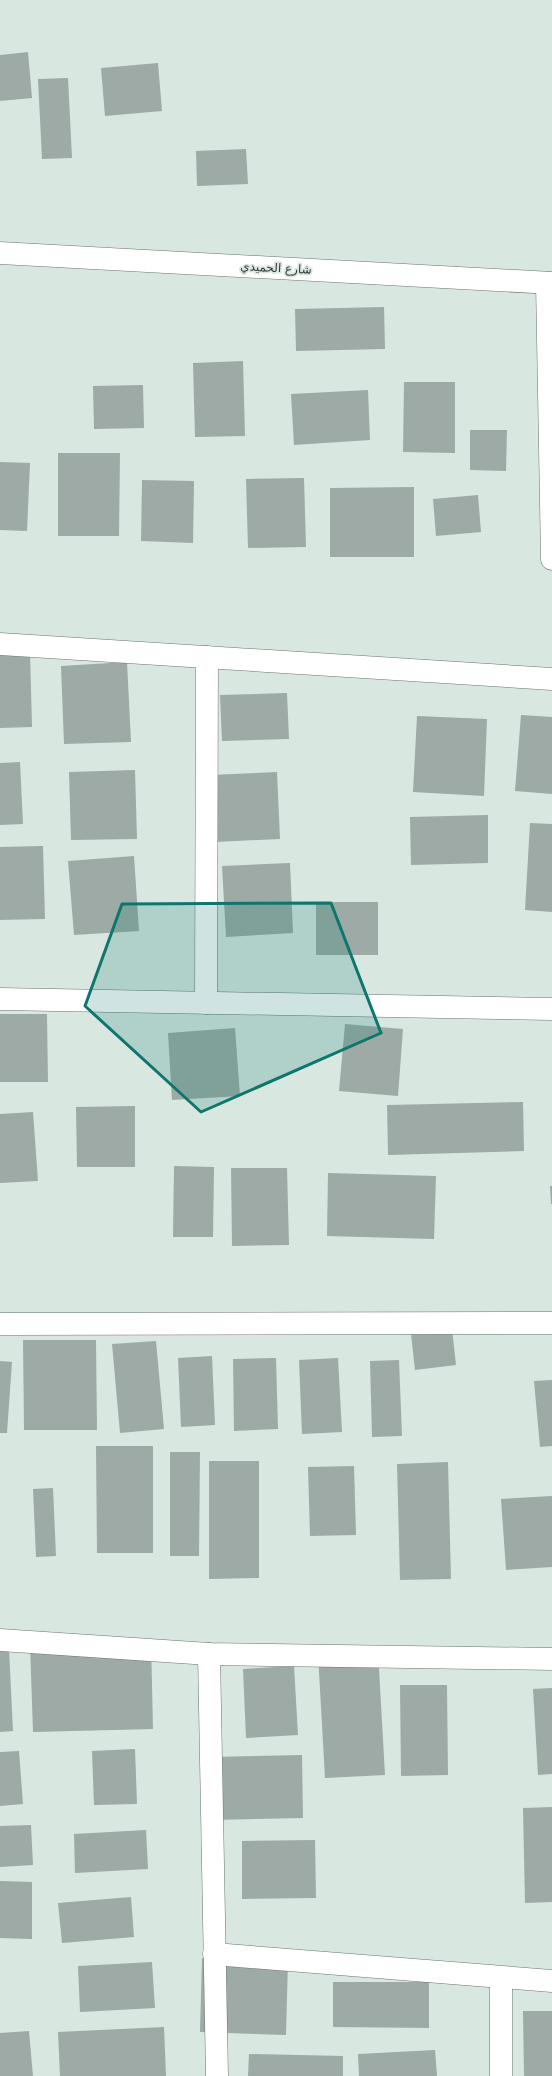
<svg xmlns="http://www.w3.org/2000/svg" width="552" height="2076" font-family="'DejaVu Sans',Vazirmatn,sans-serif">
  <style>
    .building { fill: #9daaa5 }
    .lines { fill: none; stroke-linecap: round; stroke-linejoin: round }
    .minor-casing { stroke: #687570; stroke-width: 23 }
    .tertiary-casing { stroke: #687570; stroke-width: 23 }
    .minor { stroke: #fff; stroke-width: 22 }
    .tertiary { stroke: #fff; stroke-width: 22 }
    .marked { fill: #0f766e; fill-opacity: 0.2; stroke: #0f766e; stroke-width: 3; stroke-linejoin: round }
    .labels { text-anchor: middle; stroke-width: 3.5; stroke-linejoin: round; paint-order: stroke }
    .street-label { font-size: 12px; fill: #363b39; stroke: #d9e7e1 }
  </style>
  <rect width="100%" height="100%" fill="#d9e7e1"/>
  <!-- building -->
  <g class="building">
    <polygon points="28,52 32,98 0,101 0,55"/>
    <polygon points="158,63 162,111 105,116 101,68"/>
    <polygon points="68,78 72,158 42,159 38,79"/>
    <polygon points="246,149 248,184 197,186 196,151"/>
    <polygon points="384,307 385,349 296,351 295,309"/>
    <polygon points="243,361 245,436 195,437 193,363"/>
    <polygon points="404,382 455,382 455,453 403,452"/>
    <polygon points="143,385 144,428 94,429 93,386"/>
    <polygon points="368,390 370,440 294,445 291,394"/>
    <polygon points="470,430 507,430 506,471 470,470"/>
    <polygon points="58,453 120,453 119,536 58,536"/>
    <polygon points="0,462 30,463 27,531 0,530"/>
    <polygon points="304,478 306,547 248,548 246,479"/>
    <polygon points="142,480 194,481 193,543 141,541"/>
    <polygon points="414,487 414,557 330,557 330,488"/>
    <polygon points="478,495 481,532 436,536 433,499"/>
    <polygon points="30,651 32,727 0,728 0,652"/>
    <polygon points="127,662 131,742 64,744 61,666"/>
    <polygon points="287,693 289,739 222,741 220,695"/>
    <polygon points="521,715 552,717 552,794 515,791"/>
    <polygon points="417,716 487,719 484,796 413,792"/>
    <polygon points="20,762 23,824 0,825 0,763"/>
    <polygon points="135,770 137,839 71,840 69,772"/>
    <polygon points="277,772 280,839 215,842 211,775"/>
    <polygon points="488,815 488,863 411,865 410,817"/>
    <polygon points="530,823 552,824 552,912 525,910"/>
    <polygon points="43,846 45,919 0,920 0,847"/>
    <polygon points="134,856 139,931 74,935 68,861"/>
    <polygon points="290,863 293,933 226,937 222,866"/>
    <rect x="316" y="902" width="62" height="53"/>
    <polygon points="0,1014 47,1014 48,1082 0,1082"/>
    <polygon points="345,1024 403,1029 398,1096 339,1091"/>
    <polygon points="235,1028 240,1096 172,1100 168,1033"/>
    <polygon points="523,1102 524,1151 388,1155 387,1105"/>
    <polygon points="135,1106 135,1167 77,1167 76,1107"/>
    <polygon points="33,1112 38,1181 0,1183 0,1114"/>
    <polygon points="174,1166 214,1167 213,1237 173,1237"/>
    <polygon points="231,1168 287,1168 289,1245 232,1246"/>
    <polygon points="328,1173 436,1176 434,1239 327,1236"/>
    <polygon points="550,1186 552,1186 552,1204 551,1204"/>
    <polygon points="452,1329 456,1365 415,1370 411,1334"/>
    <polygon points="23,1340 96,1340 97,1430 24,1430"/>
    <polygon points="156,1341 164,1429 120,1433 112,1344"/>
    <polygon points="212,1356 215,1425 181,1427 178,1358"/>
    <polygon points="276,1358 278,1429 234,1431 233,1359"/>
    <polygon points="338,1358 342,1432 302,1434 299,1360"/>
    <polygon points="399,1360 402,1436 372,1437 370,1361"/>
    <polygon points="0,1361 12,1362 7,1433 0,1433"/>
    <polygon points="552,1380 552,1446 540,1447 534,1381"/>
    <polygon points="96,1446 153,1446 153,1553 97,1553"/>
    <polygon points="170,1452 200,1452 199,1556 170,1556"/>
    <polygon points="209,1461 259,1461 259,1578 209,1579"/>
    <polygon points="448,1462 451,1579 400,1580 397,1464"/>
    <polygon points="354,1466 356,1535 310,1536 308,1467"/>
    <polygon points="53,1488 56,1556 36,1557 33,1489"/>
    <polygon points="552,1496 552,1567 506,1570 501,1499"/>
    <polygon points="151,1640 153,1729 33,1732 30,1644"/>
    <polygon points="9,1649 13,1731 0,1732 0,1650"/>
    <polygon points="378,1651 385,1775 325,1778 318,1654"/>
    <polygon points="294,1666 298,1735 246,1738 243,1669"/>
    <polygon points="400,1685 447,1685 448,1775 401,1776"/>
    <polygon points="552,1688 552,1774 538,1775 533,1689"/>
    <polygon points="135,1749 137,1804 94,1805 92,1751"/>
    <polygon points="19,1751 23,1804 0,1806 0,1752"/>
    <polygon points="302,1755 303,1818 214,1820 213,1757"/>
    <polygon points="552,1807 552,1902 525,1903 523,1808"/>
    <polygon points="31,1825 33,1865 0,1867 0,1826"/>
    <polygon points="146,1830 148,1869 75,1873 74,1834"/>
    <polygon points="315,1840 316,1898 242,1899 242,1841"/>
    <polygon points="0,1881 32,1882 32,1939 0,1938"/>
    <polygon points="131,1897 134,1937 62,1943 58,1903"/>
    <polygon points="202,1958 288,1961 286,2035 200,2032"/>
    <polygon points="152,1962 155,2008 80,2012 78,1966"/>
    <polygon points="333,1982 429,1982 429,2028 333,2027"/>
    <polygon points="523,2011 552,2011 552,2076 524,2076"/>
    <polygon points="164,2027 166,2076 60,2076 58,2032"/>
    <polygon points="29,2031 33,2076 0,2076 0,2033"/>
    <polygon points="435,2050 437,2076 359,2076 358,2054"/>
    <polygon points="249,2054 343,2056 343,2076 248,2076"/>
  </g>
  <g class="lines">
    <defs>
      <g id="minor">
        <polyline points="547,283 552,559"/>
        <polyline points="0,644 552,679"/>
        <polyline points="0,999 552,1009"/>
        <polyline points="206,1003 207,657"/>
        <polyline points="0,1324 552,1323"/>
        <polyline points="0,1640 209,1654 552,1659"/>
        <polyline points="209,1654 217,2076"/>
        <polyline points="214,1954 552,1981"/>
        <polyline points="501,1978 501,2076"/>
      </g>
      <polyline id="tertiary" points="0,253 552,283"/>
    </defs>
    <!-- minor casing -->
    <use href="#minor" class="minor-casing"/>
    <!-- tertiary casing -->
    <use href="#tertiary" class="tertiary-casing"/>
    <!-- minor -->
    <use href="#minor" class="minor"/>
    <!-- tertiary -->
    <use href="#tertiary" class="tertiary"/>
  </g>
  <!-- marked area -->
  <path class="marked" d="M331,903L381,1033L201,1112L85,1006L122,904Z"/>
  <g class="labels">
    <!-- street labels -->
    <g class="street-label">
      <text transform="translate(276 268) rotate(3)" y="4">شارع الحميدي</text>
    </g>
  </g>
</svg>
